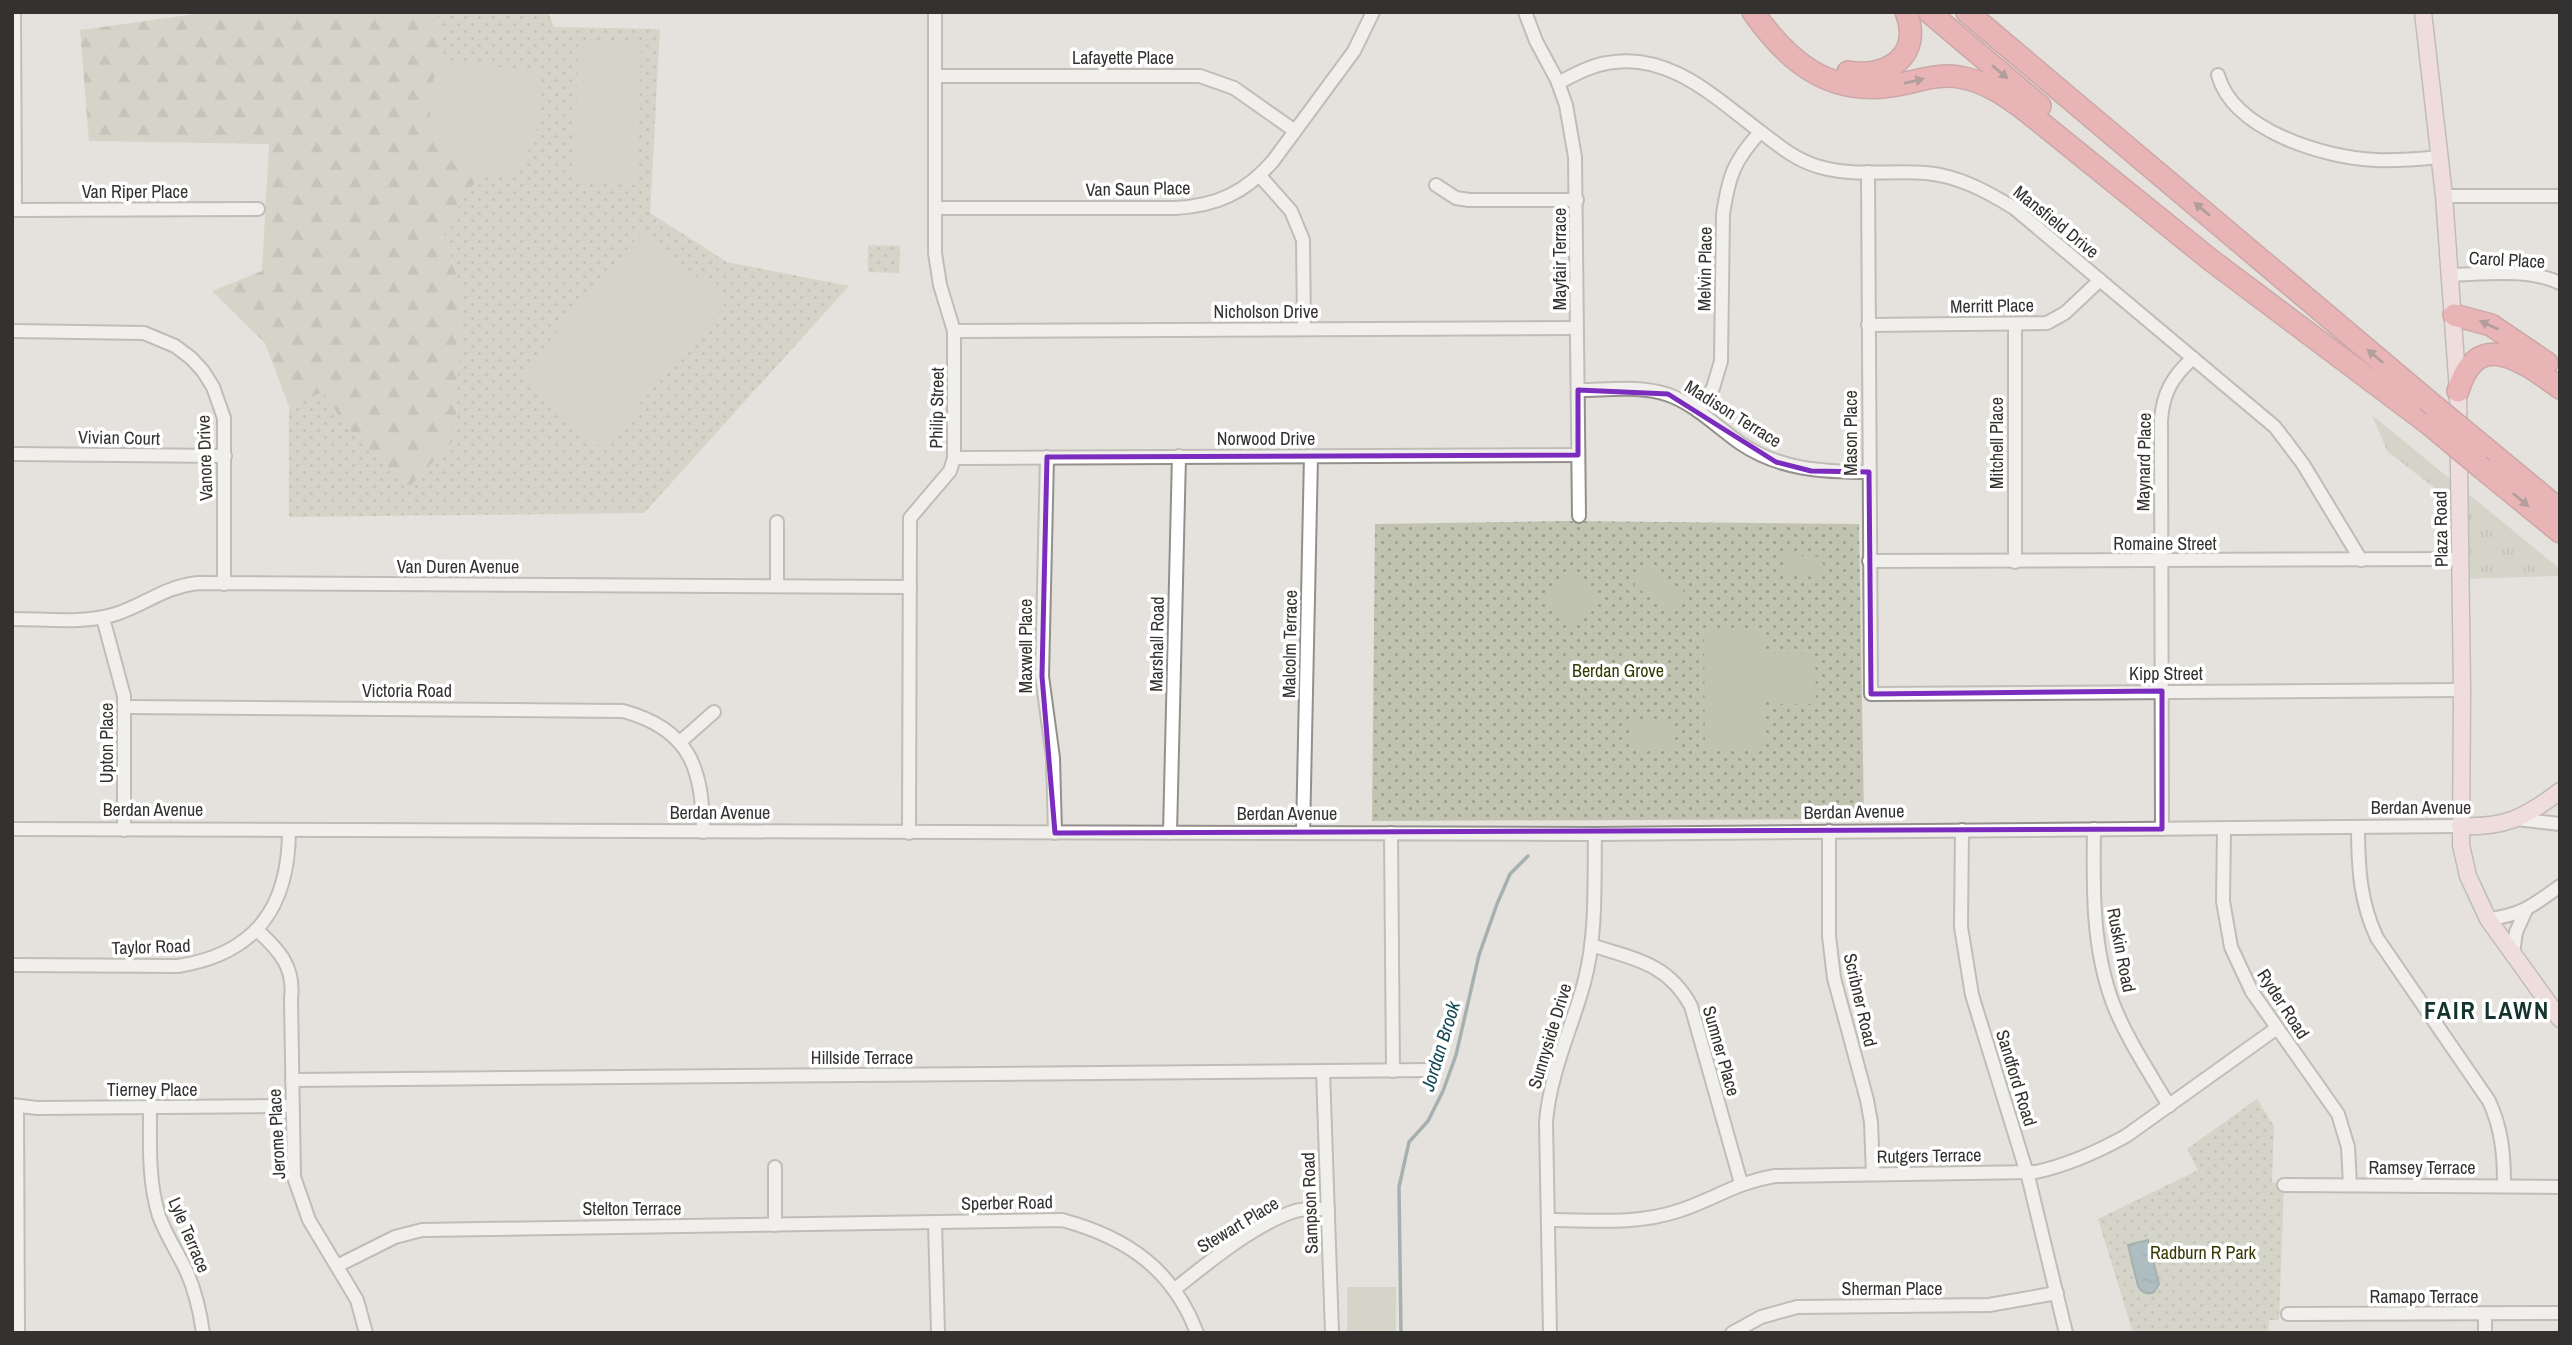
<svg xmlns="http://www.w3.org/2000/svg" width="2572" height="1345" font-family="'Archivo Narrow',sans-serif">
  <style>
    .grass { fill: url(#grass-tufts) }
    .forest { fill: url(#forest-firs) }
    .park { fill: url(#park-dots) }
    .garden { fill: #c0c3af }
    .water { fill: url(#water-ripples); stroke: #5b747b; stroke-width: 2 }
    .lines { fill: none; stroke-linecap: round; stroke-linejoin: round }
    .stream { stroke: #5b747b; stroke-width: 3.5 }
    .street-casing { stroke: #93908b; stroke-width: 16 }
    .secondary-casing { stroke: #93908b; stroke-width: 19 }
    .highway-casing { stroke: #ac6369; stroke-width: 24 }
    .street { stroke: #fff; stroke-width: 12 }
    .secondary { stroke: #f9d8db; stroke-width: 16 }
    .highway { stroke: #ec7d88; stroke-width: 21 }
    .highway-bridge-casing { stroke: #ac6369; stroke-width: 24; stroke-linecap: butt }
    .highway-bridge { stroke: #ec7d88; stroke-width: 21 }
    .oneway { fill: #744c4f }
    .marked { fill: none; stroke: #7b2cbf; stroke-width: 5; stroke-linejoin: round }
    .labels { text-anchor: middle; stroke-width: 7; stroke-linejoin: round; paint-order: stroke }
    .street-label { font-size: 18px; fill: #343230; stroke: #fff }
    .park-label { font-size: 18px; fill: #353800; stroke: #fff }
    .water-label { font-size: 19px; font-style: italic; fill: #134855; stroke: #fff }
    .district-label { font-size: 24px; font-weight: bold; letter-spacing: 2px; fill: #15342d; stroke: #fff }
  </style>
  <defs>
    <pattern id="grass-tufts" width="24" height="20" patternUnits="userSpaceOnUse" patternTransform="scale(1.75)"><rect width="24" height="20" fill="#c0c3af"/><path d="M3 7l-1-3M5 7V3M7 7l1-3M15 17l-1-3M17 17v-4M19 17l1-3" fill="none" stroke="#9d9f8f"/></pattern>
    <pattern id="forest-firs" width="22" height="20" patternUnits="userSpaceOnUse" patternTransform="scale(1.75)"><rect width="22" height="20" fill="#c0c3af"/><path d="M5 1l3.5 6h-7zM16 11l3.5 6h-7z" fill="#9d9f8f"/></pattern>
    <pattern id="park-dots" width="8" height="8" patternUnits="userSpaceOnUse" patternTransform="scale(1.75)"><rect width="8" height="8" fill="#c0c3af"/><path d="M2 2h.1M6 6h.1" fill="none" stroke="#9d9f8f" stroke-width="1.8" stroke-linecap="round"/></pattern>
    <pattern id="water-ripples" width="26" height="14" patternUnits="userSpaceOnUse" patternTransform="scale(1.75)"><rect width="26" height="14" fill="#6c909b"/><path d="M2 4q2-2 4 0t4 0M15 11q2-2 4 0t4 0" fill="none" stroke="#5a767f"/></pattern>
  </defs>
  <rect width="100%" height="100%" fill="#e5e1dc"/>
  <!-- grass -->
  <polygon class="grass" points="2372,415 2560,569 2560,579 2557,576 2461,579 2459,507 2387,451"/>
  <!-- forest -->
  <polygon class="forest" points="210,12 430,12 440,19 430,117 481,174 443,229 462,295 455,439 407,490 345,425 323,393 289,407 265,343 212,291 262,271 269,144 89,141 80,30"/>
  <!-- park -->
  <g class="park">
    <polygon points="430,12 548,12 554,27 660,29 650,213 727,262 849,286 644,513 289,517 289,407 323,392 345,425 407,489 455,439 462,295 443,229 481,174 430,117 440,19"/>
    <polygon points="868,245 900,246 899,273 868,272"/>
    <polygon points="1569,521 1859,524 1864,819 1372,821 1375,524"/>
    <polygon points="2257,1099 2274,1126 2272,1182 2284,1185 2279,1320 2269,1320 2268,1333 2133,1333 2098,1219 2198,1170 2187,1149"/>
  </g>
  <!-- garden -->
  <g class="garden">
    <polygon points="578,42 641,44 638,185 575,183"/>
    <path d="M436,58L538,72C551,106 529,146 518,178L481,174L430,117Z"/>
    <polygon points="643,231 726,302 602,448 519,377"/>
    <polygon points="1786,555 1823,557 1822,578 1783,574"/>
    <polygon points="1648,567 1686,593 1670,612 1634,585"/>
    <polygon points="1575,570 1603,600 1589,614 1561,583"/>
    <polygon points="1558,586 1586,616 1572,630 1544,599"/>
    <polygon points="1704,632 1765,632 1765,653 1815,654 1816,704 1779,704 1765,690 1765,748 1705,748"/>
    <polygon points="1633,723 1672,723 1671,751 1631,751"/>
    <rect x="1347" y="1287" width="49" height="46"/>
  </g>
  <!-- water -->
  <path class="water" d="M2148,1240L2159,1284L2154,1292C2147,1295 2142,1293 2138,1286L2128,1245Z"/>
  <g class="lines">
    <!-- stream -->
    <polyline class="stream" points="1401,1333 1399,1187 1409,1142 1428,1121 1443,1091 1456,1055 1479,955 1497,904 1510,874 1528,856"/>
    <defs>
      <g id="street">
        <polyline points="14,12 15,210"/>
        <polyline points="1525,12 1536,41 1557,80 1566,105 1575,157 1579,516"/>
        <path d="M2218,75C2233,130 2324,158 2376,160C2397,161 2419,159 2440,157"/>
        <polyline points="935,76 1200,76 1234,88 1295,131"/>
        <path d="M1558,83C1574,75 1589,66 1607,63C1669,51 1715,98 1761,132C1779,146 1797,161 1820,167C1854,177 1891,170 1926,173C1959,176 1986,191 2014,208L2275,427L2303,464L2361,560"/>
        <polyline points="1868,172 1871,694 2462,690"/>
        <polyline points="1260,176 1291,211 1303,240 1304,329"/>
        <polyline points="1436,185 1456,198 1469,200 1577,200"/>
        <polyline points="2444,196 2560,196"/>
        <path d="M935,208H1175C1217,206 1246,192 1273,161L1354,51L1373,12"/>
        <polyline points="12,210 258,209"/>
        <path d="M2451,275C2485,274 2528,268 2560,283"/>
        <polyline points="2015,324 2015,562"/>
        <polyline points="1868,325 2047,323 2065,313 2100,280"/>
        <polyline points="12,331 144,333 175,346 191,358 203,371 213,387 224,418 224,584"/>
        <polyline points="954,331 1577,328"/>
        <path d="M1578,390C1607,390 1641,385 1669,395C1696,405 1717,427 1740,443C1780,470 1823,472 1869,472"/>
        <path d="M1698,411L1713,388L1721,361L1723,214C1729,175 1734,161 1760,132"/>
        <polyline points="12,454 225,456"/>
        <polyline points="1047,457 1042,676 1053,758 1055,833"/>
        <polyline points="954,458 1578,455"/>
        <polyline points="1869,561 2461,559"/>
        <polyline points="777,586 777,522"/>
        <polyline points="103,618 124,696 124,830"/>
        <path d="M12,619C46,619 84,624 116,614C147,604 163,587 198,583L910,587"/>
        <path d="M125,707L623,711C690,729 703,769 703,832"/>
        <polyline points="680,742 714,712"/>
        <polyline points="2516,819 2560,824"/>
        <path d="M2358,827C2358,867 2360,902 2377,938L2489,1101C2502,1129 2504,1155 2504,1185"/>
        <polyline points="2224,828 2223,901 2231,947 2252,992 2338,1114 2348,1147 2350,1185"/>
        <polyline points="12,829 1595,834 2460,826"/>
        <path d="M2094,829C2093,888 2092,950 2114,1006C2128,1041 2150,1073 2169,1106"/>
        <path d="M2162,829L2161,420C2163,392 2173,376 2193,358"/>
        <polyline points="1962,830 1961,927 1972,995 2029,1180 2066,1333"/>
        <polyline points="1829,831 1829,936 1834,978 1867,1100 1871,1122 1873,1174"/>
        <polyline points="909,833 910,518 950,471 954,458 954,331 940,285 935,253 935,12"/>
        <polyline points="1170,833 1179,456"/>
        <polyline points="1303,833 1311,456"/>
        <polyline points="1391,833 1393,1071"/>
        <path d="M2488,919C2521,916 2535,904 2560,886"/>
        <path d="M257,930C279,950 295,967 291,999L294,1177L309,1220L357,1300L366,1333"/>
        <path d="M1591,945C1634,959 1668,963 1691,1006L1741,1183"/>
        <polyline points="2513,953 2516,932 2526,910"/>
        <path d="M12,965L178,966C255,954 289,908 289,830"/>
        <polyline points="1323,1071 1332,1333"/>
        <polyline points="292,1080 1431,1070"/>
        <polyline points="12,1105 37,1108 292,1106"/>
        <polyline points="17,1107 18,1333"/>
        <path d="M150,1107C150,1144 148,1181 159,1216C166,1235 177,1252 186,1270C195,1290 200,1311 203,1333"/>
        <polyline points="775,1167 775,1225"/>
        <polyline points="2284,1185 2560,1187"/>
        <path d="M1548,1220C1591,1220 1636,1225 1678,1211C1713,1200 1736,1182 1775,1176L2036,1172C2068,1165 2097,1152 2126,1136L2277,1028"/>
        <polyline points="935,1223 938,1333"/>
        <path d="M337,1266L395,1237L422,1230L1062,1220C1126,1237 1173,1269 1197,1333"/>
        <path d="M1175,1289C1209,1262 1253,1225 1295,1211C1305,1208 1317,1209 1328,1209"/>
        <polyline points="2288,1314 2560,1313"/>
        <polyline points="2485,1315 2485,1333"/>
        <path d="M1550,1333L1546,1122C1550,1073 1571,1030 1584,983C1597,935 1594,884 1595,834"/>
        <polyline points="1732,1333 1761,1317 1797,1307 1989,1305 2057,1293"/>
      </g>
      <g id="secondary">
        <polyline points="2423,12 2444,196 2458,391 2462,690 2461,845 2468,876 2488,919 2560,1019"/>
        <path d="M2460,826C2504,828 2525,818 2560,791"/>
      </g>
      <g id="highway">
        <path d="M1753,12C1787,60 1827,95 1890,86C1913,83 1936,73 1959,77C1986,81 2008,97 2030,114L2212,261L2429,424"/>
        <polyline points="1929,12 2040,106"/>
        <polyline points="1967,12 2427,400"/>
        <path d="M1848,72C1888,79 1923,55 1906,12"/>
        <polyline points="2454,315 2491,325 2547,363"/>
        <path d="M2458,391C2477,326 2524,362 2560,388"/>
        <polyline points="2484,447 2560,510"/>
        <polyline points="2483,469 2560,532"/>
      </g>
    </defs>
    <!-- street casing -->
    <use href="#street" class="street-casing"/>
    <!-- secondary casing -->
    <use href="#secondary" class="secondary-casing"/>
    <!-- highway casing -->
    <use href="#highway" class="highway-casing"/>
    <!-- street -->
    <use href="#street" class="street"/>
    <!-- secondary -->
    <use href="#secondary" class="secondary"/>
    <!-- highway -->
    <use href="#highway" class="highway"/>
    <defs>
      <g id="highway-bridge">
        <polyline points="2427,400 2484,447"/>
        <polyline points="2429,424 2483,469"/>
      </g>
    </defs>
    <!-- highway-bridge casing -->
    <use href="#highway-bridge" class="highway-bridge-casing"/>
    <!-- highway-bridge -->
    <use href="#highway-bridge" class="highway-bridge"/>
  </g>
  <!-- one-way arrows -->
  <defs><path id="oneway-solid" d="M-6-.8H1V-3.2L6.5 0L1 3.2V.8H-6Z" transform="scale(1.75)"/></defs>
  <g class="oneway">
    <use href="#oneway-solid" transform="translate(2000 72) rotate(40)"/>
    <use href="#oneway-solid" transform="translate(1914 81) rotate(-13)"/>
    <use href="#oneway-solid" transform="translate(2202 209) rotate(-140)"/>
    <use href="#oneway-solid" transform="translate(2489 325) rotate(-155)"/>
    <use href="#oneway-solid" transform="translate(2375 356) rotate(-140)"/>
    <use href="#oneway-solid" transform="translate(2521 500) rotate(40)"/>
  </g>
  <!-- marked area -->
  <path d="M0 0H2572V1345H0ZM1578,390L1668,394L1776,462L1811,471L1869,472L1871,694L2162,691V829L1055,833L1042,676L1047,457L1578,455Z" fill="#e5e1dc" fill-opacity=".55" fill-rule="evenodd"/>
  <path class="marked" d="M1578,390L1668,394L1776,462L1811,471L1869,472L1871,694L2162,691V829L1055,833L1042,676L1047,457L1578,455Z"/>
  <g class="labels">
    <!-- street labels -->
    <g class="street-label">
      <text x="1123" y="64">Lafayette Place</text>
      <text transform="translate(1138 189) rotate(-1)" y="6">Van Saun Place</text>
      <text x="135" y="198">Van Riper Place</text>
      <text transform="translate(2056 222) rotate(39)" y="6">Mansfield Drive</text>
      <text transform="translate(1560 259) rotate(-90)" y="6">Mayfair Terrace</text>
      <text transform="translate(2507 260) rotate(3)" y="6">Carol Place</text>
      <text transform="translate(1705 269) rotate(-89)" y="6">Melvin Place</text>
      <text transform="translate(1992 306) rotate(-1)" y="6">Merritt Place</text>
      <text x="1266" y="318">Nicholson Drive</text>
      <text transform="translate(937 408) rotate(-89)" y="6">Philip Street</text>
      <text transform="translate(1733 414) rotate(32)" y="6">Madison Terrace</text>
      <text transform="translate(1851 433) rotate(-90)" y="6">Mason Place</text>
      <text transform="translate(119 438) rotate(1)" y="6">Vivian Court</text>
      <text x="1266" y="445">Norwood Drive</text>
      <text transform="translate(1997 443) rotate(-90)" y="6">Mitchell Place</text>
      <text transform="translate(205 458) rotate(-92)" y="6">Vanore Drive</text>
      <text transform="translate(2144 462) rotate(-89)" y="6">Maynard Place</text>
      <text transform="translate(2441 529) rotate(-91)" y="6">Plaza Road</text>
      <text x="2165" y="550">Romaine Street</text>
      <text x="458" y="573">Van Duren Avenue</text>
      <text transform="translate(1157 644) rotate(-89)" y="6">Marshall Road</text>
      <text transform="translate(1290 644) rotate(-89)" y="6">Malcolm Terrace</text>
      <text transform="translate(1026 646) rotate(-90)" y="6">Maxwell Place</text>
      <text x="2166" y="680">Kipp Street</text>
      <text x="407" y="697">Victoria Road</text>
      <text transform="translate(107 743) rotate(-90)" y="6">Upton Place</text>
      <text x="2421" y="814">Berdan Avenue</text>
      <text x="153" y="816">Berdan Avenue</text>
      <text transform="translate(1854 812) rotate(-1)" y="6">Berdan Avenue</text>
      <text x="720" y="819">Berdan Avenue</text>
      <text x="1287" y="820">Berdan Avenue</text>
      <text transform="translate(151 947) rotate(-2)" y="6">Taylor Road</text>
      <text transform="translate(2121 950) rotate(79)" y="6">Ruskin Road</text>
      <text transform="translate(1860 1000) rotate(77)" y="6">Scribner Road</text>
      <text transform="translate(2283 1004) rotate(57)" y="6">Ryder Road</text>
      <text transform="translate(1550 1036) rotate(-73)" y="6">Sunnyside Drive</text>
      <text transform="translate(1721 1051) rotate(74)" y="6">Sumner Place</text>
      <text x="862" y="1064">Hillside Terrace</text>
      <text transform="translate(2016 1078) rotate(73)" y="6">Sandford Road</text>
      <text x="152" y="1096">Tierney Place</text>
      <text transform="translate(277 1134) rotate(-93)" y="6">Jerome Place</text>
      <text transform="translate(1929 1156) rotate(-1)" y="6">Rutgers Terrace</text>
      <text x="2422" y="1174">Ramsey Terrace</text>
      <text transform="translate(1007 1203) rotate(-1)" y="6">Sperber Road</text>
      <text transform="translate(1310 1203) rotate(-92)" y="6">Sampson Road</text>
      <text x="632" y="1215">Stelton Terrace</text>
      <text transform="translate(1238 1225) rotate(-31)" y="6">Stewart Place</text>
      <text transform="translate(189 1235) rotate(67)" y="6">Lyle Terrace</text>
      <text x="1892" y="1295">Sherman Place</text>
      <text x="2424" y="1303">Ramapo Terrace</text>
    </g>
    <!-- park labels -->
    <g class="park-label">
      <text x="1618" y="677">Berdan Grove</text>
      <text x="2203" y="1259">Radburn R Park</text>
    </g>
    <!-- water labels -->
    <g class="water-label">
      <text transform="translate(1440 1046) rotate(-73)" y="7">Jordan Brook</text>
    </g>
    <!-- district labels -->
    <g class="district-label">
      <text x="2487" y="1019">FAIR LAWN</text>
    </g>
  </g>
  <!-- border -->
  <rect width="2572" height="1345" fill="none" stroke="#343230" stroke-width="28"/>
</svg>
